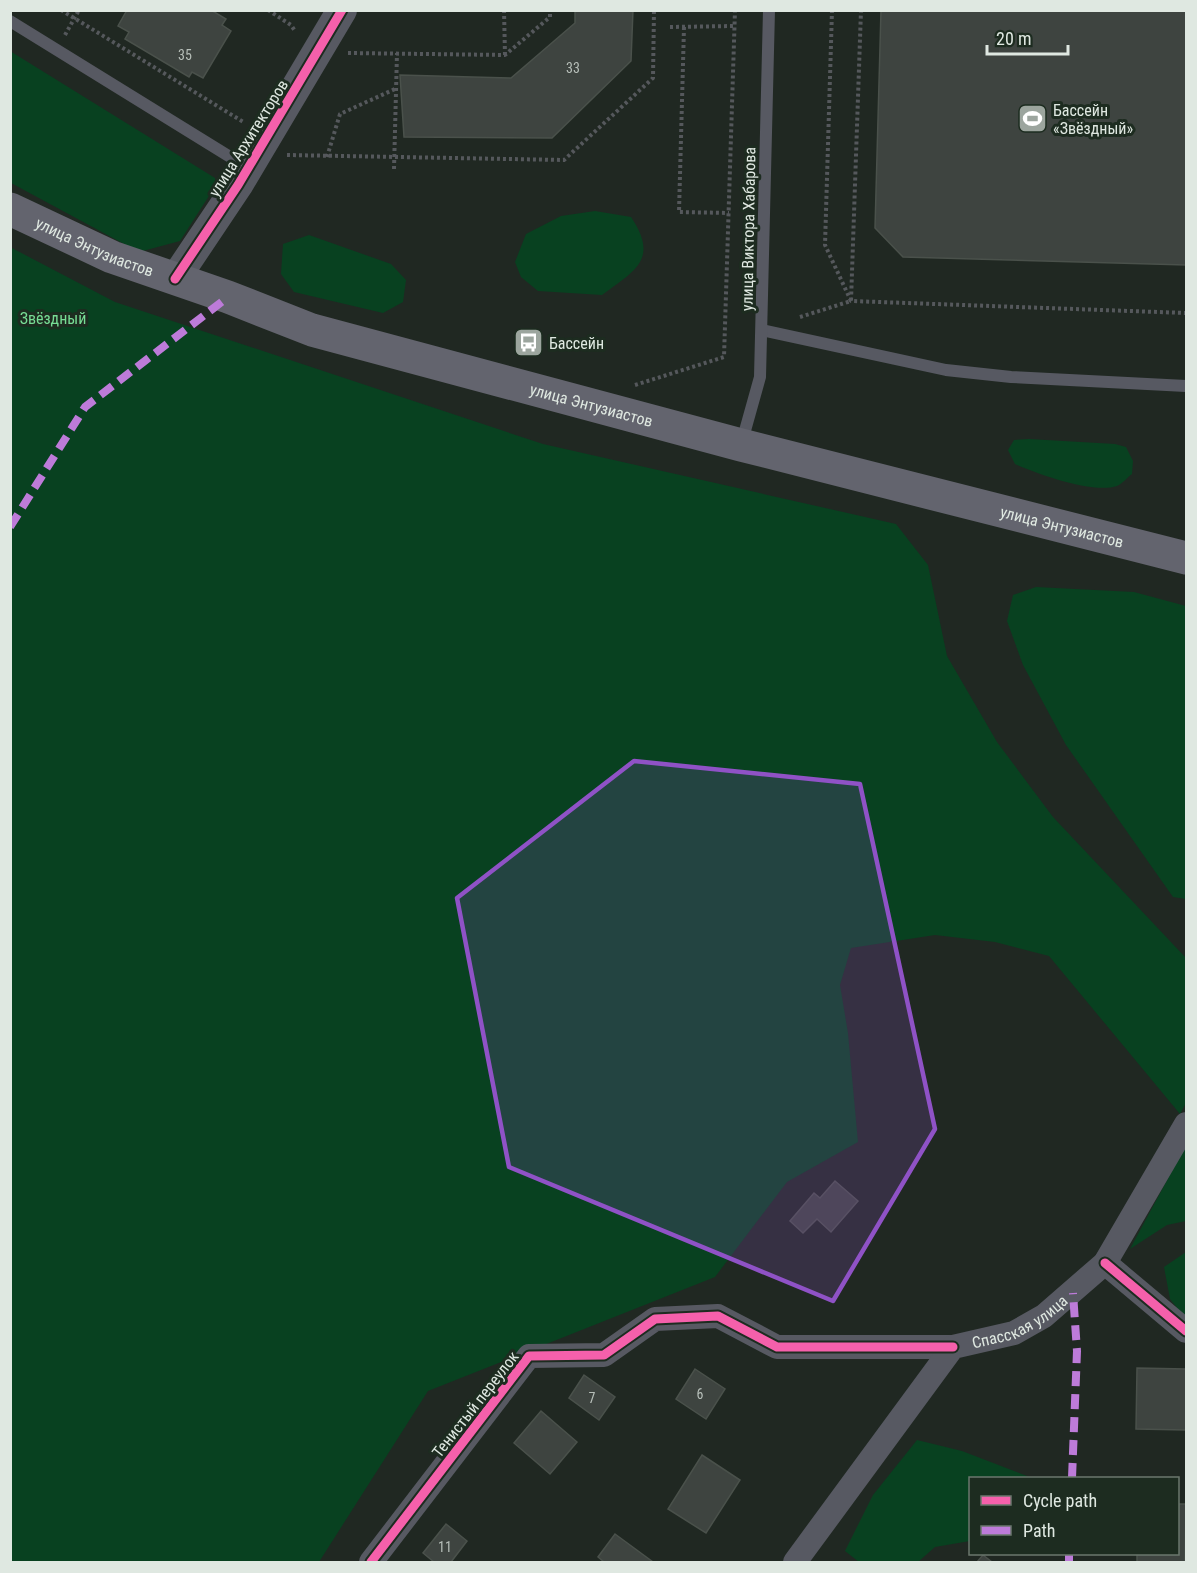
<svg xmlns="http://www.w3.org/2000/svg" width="1197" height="1573" font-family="'Roboto Condensed',sans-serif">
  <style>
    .green { fill: #084120 }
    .building { fill: #3e4440; stroke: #4a514b; stroke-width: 1.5 }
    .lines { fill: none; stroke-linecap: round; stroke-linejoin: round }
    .path { stroke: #55585c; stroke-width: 4; stroke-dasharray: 3 3; stroke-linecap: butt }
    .service { stroke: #575962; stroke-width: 12 }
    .minor { stroke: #575962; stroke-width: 24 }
    .tertiary { stroke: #575962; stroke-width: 30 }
    .secondary { stroke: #63646e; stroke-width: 33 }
    .quiet { stroke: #bd7bd9; stroke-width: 8; stroke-dasharray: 15 8; stroke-linecap: butt }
    .cycleway-casing { stroke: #1d2c20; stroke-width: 13 }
    .cycleway { stroke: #f560ab; stroke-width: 9 }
    .marked { fill: #8f52c6; fill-opacity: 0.2; stroke: #8f52c6; stroke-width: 4.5; stroke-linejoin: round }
    .labels { text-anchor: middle; stroke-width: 6; stroke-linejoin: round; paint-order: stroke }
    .number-label { font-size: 14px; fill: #b7bfb9 }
    .poi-label { font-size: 16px; fill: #dfe8e1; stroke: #1d2c20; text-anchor: start }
    .street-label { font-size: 16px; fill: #dfe8e1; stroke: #1d2c20 }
    .park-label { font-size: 16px; fill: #77dd95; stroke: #1d2c20 }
  </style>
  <rect width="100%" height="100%" fill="#202822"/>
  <!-- green -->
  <g class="green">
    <polygon points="10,51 215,178 216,185 180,241 139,252 11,183"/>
    <path d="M595,211L631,217C659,259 636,270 602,295L538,291L521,277L515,262L526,234L561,216Z"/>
    <polygon points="309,235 391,264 406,280 403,302 383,313 294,292 281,274 283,244"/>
    <polygon points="10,247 115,302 543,444 896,524 928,565 947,656 997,742 1053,817 1186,958 1186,1103 1180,1114 1049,956 995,942 935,935 851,948 840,985 848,1033 858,1142 787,1182 715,1277 428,1391 319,1562 11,1562"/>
    <path d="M1029,439L1115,444L1126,447L1133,461L1132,474C1128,477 1122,484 1117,486C1093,494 1038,474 1015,464L1008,450L1014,440Z"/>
    <polygon points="1036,587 1134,592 1186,606 1186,899 1173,897 1066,745 1023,665 1007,621 1013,595"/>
    <polygon points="1186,1145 1186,1221 1167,1225 1130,1249"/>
    <polygon points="1186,1252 1186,1319 1170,1299 1164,1267"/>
    <polygon points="917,1440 962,1451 1032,1478 970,1478 970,1541 935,1547 918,1562 859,1562 845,1551 873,1495"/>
  </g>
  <!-- building -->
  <g class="building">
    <polygon points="127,10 211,10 226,19 222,25 231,31 203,78 192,72 189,77 125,39 129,32 118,26"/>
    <polygon points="575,10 633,10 631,61 552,138 404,137 400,75 511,78 575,23"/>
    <polygon points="881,10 1186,10 1186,265 903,257 875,228"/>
    <polygon points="835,1181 858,1201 831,1232 817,1219 803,1233 790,1221 814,1193 820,1198"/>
    <polygon points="1137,1368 1186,1369 1186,1430 1136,1429"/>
    <polygon points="695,1369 725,1389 706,1419 676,1399"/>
    <polygon points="584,1375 615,1397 599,1420 569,1398"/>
    <polygon points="541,1411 577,1442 550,1474 514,1443"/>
    <polygon points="702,1455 740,1480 706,1533 668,1509"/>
    <polygon points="1178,1504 1186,1504 1185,1562 1137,1562 1137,1554 1178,1554"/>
    <polygon points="446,1524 467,1541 451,1562 434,1562 423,1553"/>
    <polygon points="615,1534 653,1562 604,1562 598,1557"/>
    <polygon points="983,1555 992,1562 977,1562"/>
  </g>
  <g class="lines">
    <!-- path -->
    <g class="path">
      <polyline points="61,10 245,123"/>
      <polyline points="268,10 291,25 295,31"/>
      <polyline points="504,10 505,55"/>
      <polyline points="832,10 825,245 851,301 1186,313"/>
      <polyline points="670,27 735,26"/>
      <polyline points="684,27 679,212 729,213"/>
      <polyline points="65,35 79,10"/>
      <polyline points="348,53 505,55 550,17 550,10"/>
      <polyline points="287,155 564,160 653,78 654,10"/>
      <polyline points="327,157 340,114 395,89"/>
      <polyline points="394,169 397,53"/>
      <polyline points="800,317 851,301 861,10"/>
      <polyline points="635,385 724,357 735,10"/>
    </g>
    <!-- service -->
    <g class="service">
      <polyline points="10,21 248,168"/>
      <polyline points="762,330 946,370 1011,377 1186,386"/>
      <polyline points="741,445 760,377 769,10"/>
    </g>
    <!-- minor -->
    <g class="minor">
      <polyline points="1105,1263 1186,1331"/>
      <polyline points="371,1562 529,1356 604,1355 655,1319 718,1316 777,1347 953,1347"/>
      <path id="s1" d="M795,1562L953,1347L1014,1333L1044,1316L1105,1263L1186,1124"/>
    </g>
    <!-- tertiary -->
    <polyline class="tertiary" points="175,279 238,185 342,10"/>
    <!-- secondary -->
    <path class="secondary" id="s2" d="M10,209L112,257L228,297L312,330L741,445L1186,558"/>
    <!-- quiet -->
    <g class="quiet">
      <polyline points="10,527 85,407 228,297"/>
      <polyline points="1072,1478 1077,1351 1073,1293"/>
      <polyline points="1069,1562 1069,1554"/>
    </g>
    <defs>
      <g id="cycleway">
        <polyline points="175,279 238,185 342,10"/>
        <polyline points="1105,1263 1186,1331"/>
        <polyline points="371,1562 529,1356 604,1355 655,1319 718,1316 777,1347 953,1347"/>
      </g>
    </defs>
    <!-- cycleway casing -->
    <use href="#cycleway" class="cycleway-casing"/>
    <!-- cycleway -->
    <use href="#cycleway" class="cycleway"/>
  </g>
  <!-- marked area -->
  <path class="marked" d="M634,761L860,784L935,1129L833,1301L509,1167L457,898Z"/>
  <!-- icons -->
  <defs>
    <symbol id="stadium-square" viewBox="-11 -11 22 22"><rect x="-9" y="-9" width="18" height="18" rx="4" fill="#9ca59e" stroke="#1d2c20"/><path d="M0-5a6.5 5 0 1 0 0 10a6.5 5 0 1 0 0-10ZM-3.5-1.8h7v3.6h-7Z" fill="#fff"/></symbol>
    <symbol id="bus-square" viewBox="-11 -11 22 22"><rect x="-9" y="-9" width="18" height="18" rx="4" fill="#9ca59e" stroke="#1d2c20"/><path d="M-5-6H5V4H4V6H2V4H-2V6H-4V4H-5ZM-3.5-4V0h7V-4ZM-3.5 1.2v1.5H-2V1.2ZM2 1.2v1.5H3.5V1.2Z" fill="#fff"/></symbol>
  </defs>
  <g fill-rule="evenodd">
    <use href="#stadium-square" x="1016" y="102" width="33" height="33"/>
    <use href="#bus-square" x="512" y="326" width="33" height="33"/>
  </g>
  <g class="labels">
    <!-- number labels -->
    <g class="number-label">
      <text x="185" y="60">35</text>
      <text x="573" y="73">33</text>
      <text x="700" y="1399">6</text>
      <text x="592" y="1403">7</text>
      <text x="445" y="1552">11</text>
    </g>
    <!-- poi labels -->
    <g class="poi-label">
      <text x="1053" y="116">Бассейн<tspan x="1053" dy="18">«Звёздный»</tspan></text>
      <text x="549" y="349">Бассейн</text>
    </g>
    <!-- street labels -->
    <g class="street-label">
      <text transform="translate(248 138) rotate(-58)" y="6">улица Архитекторов</text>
      <text transform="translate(748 229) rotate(-89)" y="6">улица Виктора Хабарова</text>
      <text dy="6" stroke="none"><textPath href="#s2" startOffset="93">улица Энтузиастов</textPath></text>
      <text dy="6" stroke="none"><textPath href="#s2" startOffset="615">улица Энтузиастов</textPath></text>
      <text dy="6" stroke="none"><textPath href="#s2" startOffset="1101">улица Энтузиастов</textPath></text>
      <text dy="6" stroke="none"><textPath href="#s1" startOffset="339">Спасская улица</textPath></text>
      <text transform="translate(475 1404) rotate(-52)" y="6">Тенистый переулок</text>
    </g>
    <!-- park labels -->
    <g class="park-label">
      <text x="53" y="324">Звёздный</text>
    </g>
  </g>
  <!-- border -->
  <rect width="1197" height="1573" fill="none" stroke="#dfe8e1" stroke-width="24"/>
  <!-- legend -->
  <rect x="969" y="1477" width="210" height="78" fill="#1d2c20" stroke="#6b776d" stroke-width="1.5"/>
  <rect x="981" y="1496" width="30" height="9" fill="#f560ab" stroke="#6b776d" stroke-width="1.5"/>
  <text x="1023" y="1507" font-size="18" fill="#dfe8e1">Cycle path</text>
  <rect x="981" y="1526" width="30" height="9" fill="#bd7bd9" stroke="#6b776d" stroke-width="1.5"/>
  <text x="1023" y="1537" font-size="18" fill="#dfe8e1">Path</text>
  <!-- scale -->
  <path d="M987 45v9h81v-9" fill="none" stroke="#dfe8e1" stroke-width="3"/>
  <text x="996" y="45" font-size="18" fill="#dfe8e1" stroke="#1d2c20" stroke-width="4.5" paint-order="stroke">20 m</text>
</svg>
